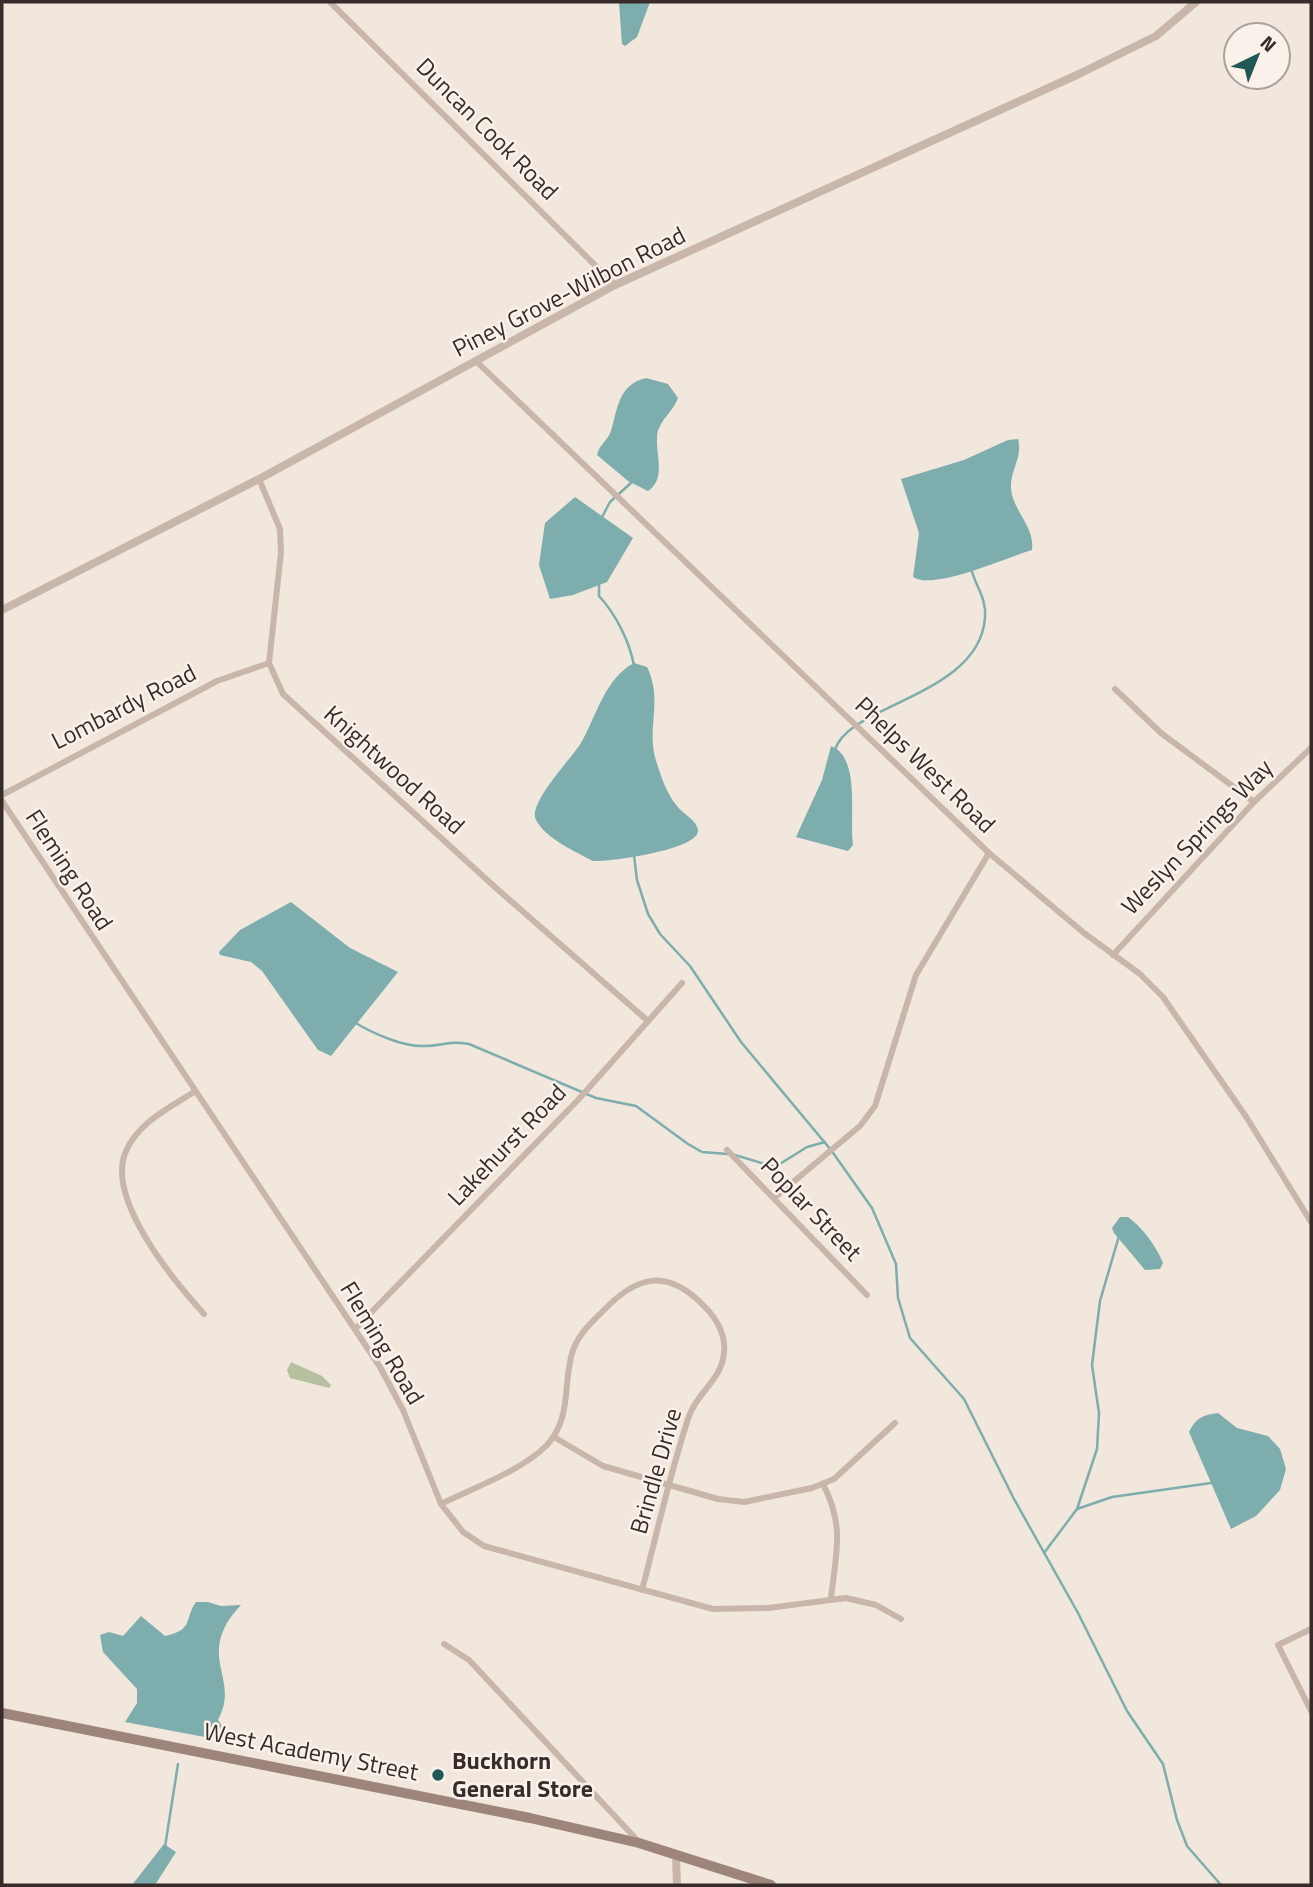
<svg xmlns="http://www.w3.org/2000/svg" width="1313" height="1887" font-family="'Titillium Web',sans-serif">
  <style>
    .green { fill: #b7c09e }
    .water { fill: #7dadac }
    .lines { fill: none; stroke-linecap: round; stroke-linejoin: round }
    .stream { stroke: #7dadac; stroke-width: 2.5 }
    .minor { stroke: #c9b6aa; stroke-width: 6 }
    .tertiary { stroke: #c9b6aa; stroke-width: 8 }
    .secondary { stroke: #9d857b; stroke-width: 10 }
    .poi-dot { fill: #205757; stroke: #f9f1ea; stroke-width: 2.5 }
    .labels { text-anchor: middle; stroke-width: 5; stroke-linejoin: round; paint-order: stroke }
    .street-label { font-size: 24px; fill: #372c29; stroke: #f9f1ea }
    .poi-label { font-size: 24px; font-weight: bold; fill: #372c29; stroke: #f9f1ea; text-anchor: start }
  </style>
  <rect width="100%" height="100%" fill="#f1e7dd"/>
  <!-- green -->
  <polygon class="green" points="291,1362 322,1376 331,1385 329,1388 290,1378 287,1370"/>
  <!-- water -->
  <g class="water">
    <polygon points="619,2 650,2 637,37 625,46 622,44"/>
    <path d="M646,378L668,384L678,398C673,412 657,422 657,438C656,456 666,479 648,491L628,481L597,455C599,445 608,440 611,431C618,408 618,385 646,378Z"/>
    <path d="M1018,439C1023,457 1010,470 1011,488C1012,510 1035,526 1032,550C1008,557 933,591 913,577L919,533L901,479L964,460L1008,440Z"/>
    <polygon points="575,497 633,538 607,582 573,595 550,599 539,565 545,523"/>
    <path d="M634,663L647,667C663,700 647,725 655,757C660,774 666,793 677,806C683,814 698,821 698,831C697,850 610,862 593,861C576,852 545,838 536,820C527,804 572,758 581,743C596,717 605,678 634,663Z"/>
    <path d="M831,746C861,757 849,818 853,845L848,851L796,837L822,780Z"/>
    <polygon points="291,902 350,948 398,972 331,1056 318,1050 262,971 251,962 220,955 219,952 240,930"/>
    <path d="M1120,1217H1128C1143,1228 1156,1246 1163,1263L1160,1269L1145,1270L1114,1233L1112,1228Z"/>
    <path d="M1218,1413L1237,1428L1268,1436L1280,1449L1286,1469L1280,1490L1256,1516L1231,1529L1189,1432C1196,1418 1203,1415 1218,1413Z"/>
    <path d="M196,1602H208L221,1606L241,1605C193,1656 242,1678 218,1720L227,1733L210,1738L125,1722L137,1703V1689L103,1652L100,1635L109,1632L123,1636L141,1616L165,1636C194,1630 184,1619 196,1602Z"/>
    <polygon points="164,1844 176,1852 155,1885 132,1885"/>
  </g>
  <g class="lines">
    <!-- stream -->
    <g class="stream">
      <polyline points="601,519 610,502 632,482"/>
      <path d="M599,584V596C615,613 630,642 634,666"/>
      <path d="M835,750C848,704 979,696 985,618C987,598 975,586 971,568"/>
      <polyline points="634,855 637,880 648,914 660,934 690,966 741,1042 831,1150 872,1208 896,1264 898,1298 910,1338 964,1399 1014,1499 1078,1613 1127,1711 1163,1764 1177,1820 1187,1846 1221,1885"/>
      <path d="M354,1022C372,1033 403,1047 424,1046C443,1046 448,1040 469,1044L596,1098L636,1106L688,1144L702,1152L728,1154"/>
      <polyline points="735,1155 775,1167 807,1147 825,1142"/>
      <polyline points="1077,1509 1112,1497 1211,1483"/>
      <polyline points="1044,1553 1077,1509 1097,1449 1099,1413 1092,1365 1100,1301 1119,1236"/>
      <polyline points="165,1847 178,1764"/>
    </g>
    <!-- minor -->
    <g class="minor">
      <polyline points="330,2 615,285"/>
      <polyline points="477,362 989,853 1084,933 1140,974 1163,997 1247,1118 1311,1222"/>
      <polyline points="259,479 280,529 281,552 269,663 283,694 496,888 648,1021"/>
      <polyline points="1115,689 1161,733 1254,802"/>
      <polyline points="2,795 217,681 269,663"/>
      <polyline points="2,801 380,1367 403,1410 441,1504 463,1532 484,1546 713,1609 768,1608 846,1598 876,1605 901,1619"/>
      <polyline points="1113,955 1254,802 1311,748"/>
      <path d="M194,1092C169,1108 139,1122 126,1151C105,1198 173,1280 204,1314"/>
      <polyline points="727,1150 867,1295"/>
      <polyline points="774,1198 860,1126 875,1106 916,975 989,853"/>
      <polyline points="355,1329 578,1100 682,983"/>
      <polyline points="554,1437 603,1466 718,1499 744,1502 812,1488 834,1479 895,1423"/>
      <path d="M823,1484C845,1526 836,1553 831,1598"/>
      <path d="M441,1504C473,1488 523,1470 547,1445C573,1416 562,1383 573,1350C579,1334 591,1323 602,1312C636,1276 666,1267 704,1306C717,1319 726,1334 724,1353C722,1379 697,1393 689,1416C670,1473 657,1533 642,1590"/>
      <polyline points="1311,1629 1278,1645 1311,1711"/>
      <polyline points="444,1644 469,1660 638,1841"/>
    </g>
    <!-- tertiary -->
    <g class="tertiary">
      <polyline points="2,610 259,479 615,285 1079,74 1156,36 1196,2"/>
      <polyline points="676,1856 677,1885"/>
    </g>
    <!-- secondary -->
    <polyline class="secondary" points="2,1713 530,1818 639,1843 771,1885"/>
  </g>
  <!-- markers -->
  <circle class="poi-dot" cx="438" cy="1775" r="7"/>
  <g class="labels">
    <!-- street labels -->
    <g class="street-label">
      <text transform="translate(487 129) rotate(45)" y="8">Duncan Cook Road</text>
      <text transform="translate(569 292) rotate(-27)" y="8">Piney Grove-Wilbon Road</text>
      <text transform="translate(124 707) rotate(-27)" y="8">Lombardy Road</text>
      <text transform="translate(925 765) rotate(44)" y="8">Phelps West Road</text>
      <text transform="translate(394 770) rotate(42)" y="8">Knightwood Road</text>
      <text transform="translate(1197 837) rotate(-46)" y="8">Weslyn Springs Way</text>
      <text transform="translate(69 870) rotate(57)" y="8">Fleming Road</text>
      <text transform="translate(507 1145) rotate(-46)" y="8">Lakehurst Road</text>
      <text transform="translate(811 1209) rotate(46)" y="8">Poplar Street</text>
      <text transform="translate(382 1343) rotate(59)" y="8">Fleming Road</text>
      <text transform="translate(656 1471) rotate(-74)" y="8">Brindle Drive</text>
      <text transform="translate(311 1752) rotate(11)" y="8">West Academy Street</text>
    </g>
    <!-- poi labels -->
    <g class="poi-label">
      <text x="452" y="1769">Buckhorn<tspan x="452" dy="28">General Store</tspan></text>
    </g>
  </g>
  <!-- border -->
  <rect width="1313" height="1887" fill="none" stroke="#372c29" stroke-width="7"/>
  <!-- north arrow -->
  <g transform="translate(1257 56) rotate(43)"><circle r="33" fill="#f9f1ea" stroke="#aba29d" stroke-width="2"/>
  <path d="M0-5L12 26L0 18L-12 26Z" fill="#205757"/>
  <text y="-10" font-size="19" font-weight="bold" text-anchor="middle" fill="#372c29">N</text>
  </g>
</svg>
